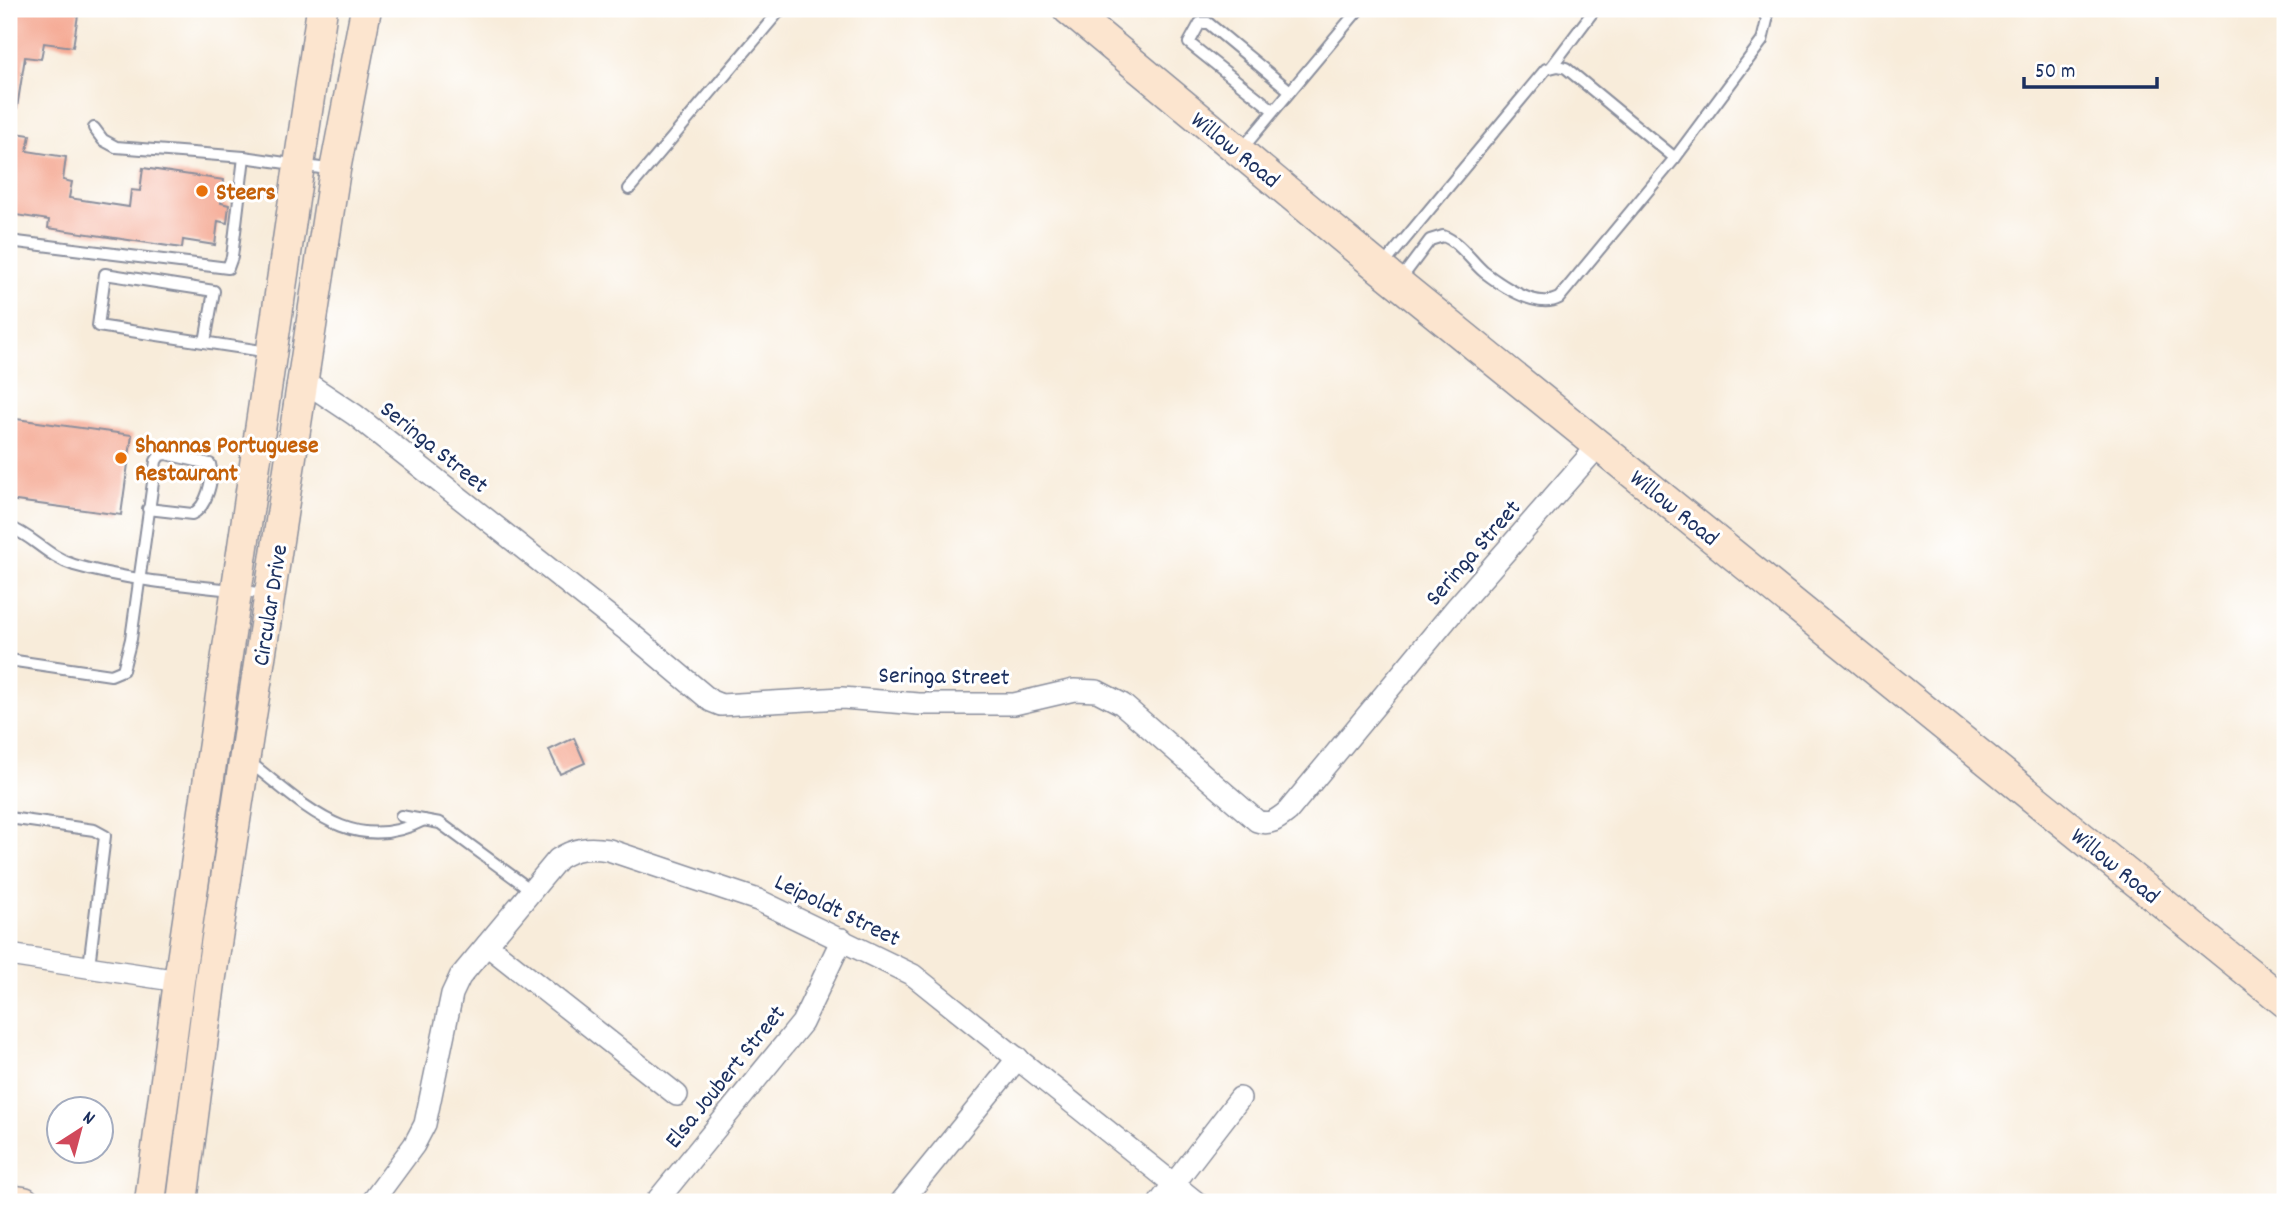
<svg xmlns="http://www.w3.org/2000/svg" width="2294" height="1211" font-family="Dekko,sans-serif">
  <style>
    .building { fill: #f4a48d }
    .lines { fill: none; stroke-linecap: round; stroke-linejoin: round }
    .lane-casing { stroke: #8a8e9c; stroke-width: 14 }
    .street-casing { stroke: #8a8e9c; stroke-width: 24 }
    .secondary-casing { stroke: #8a8e9c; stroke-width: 33 }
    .lane { stroke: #fff; stroke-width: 10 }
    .street { stroke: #fff; stroke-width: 21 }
    .secondary { stroke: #fce5cf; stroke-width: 30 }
    .food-dot { fill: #e8710a; stroke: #fff; stroke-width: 2.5 }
    .labels { text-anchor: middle; stroke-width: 6; stroke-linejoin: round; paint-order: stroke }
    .street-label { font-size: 24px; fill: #1b2f5e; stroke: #fff }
    .food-label { font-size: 24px; font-weight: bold; fill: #c56008; stroke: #fff; text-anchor: start }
  </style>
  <rect width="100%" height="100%" fill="#fff"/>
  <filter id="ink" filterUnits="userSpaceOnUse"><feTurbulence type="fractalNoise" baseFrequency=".0143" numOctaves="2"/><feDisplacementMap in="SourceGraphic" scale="14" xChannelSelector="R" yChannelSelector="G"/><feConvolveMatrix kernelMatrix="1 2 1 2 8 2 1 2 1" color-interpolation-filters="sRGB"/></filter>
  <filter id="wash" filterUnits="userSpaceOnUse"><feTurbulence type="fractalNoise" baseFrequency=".00686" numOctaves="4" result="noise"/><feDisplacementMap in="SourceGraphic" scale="28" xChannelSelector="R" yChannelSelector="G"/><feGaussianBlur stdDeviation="1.57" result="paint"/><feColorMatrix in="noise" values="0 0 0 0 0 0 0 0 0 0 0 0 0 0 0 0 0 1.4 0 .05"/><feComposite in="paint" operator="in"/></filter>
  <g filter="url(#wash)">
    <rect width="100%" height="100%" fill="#f8ecda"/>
    <g id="blocks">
      <!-- building -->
      <g class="building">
        <polygon points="9,9 79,9 73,47 44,43 41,59 25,57 17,108 9,107"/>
        <polygon points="9,132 30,135 27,151 66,157 63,180 72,182 69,198 129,207 131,190 140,191 143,168 224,180 221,203 229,205 227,223 218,221 215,245 183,240 182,248 48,228 49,220 9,214"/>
        <polygon points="9,418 132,435 121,515 9,500"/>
        <polygon points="574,738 585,763 560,774 549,750"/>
      </g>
    </g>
  </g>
  <g filter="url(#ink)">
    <use href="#blocks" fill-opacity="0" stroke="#8a8e9c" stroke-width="2"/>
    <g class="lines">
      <defs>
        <g id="lane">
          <polyline points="1552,66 1595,9"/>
          <polyline points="1273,110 1189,43 1200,23 1208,23 1289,90"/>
          <polyline points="94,128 103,140 116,147 244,157 334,170"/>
          <polyline points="1242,149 1359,9"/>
          <polyline points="629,189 781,9"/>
          <polyline points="9,241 228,268 232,257 244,157"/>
          <polyline points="1381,268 1546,69 1558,66 1566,68 1675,158"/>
          <path d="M1400,280L1430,240L1443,236C1460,242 1471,261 1484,272C1501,285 1537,310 1559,298L1675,158L1762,41L1767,20L1763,9"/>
          <polyline points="205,342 214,291 105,274 98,326 269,352"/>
          <path d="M9,527C32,535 48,557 74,565C136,583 204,586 268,594"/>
          <path d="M9,660L111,675L123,670L131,639L156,461L160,455L166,454L210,464C214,479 207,507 192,514L148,509"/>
          <path d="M248,761C303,803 351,858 424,820"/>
          <polyline points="401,816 440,823 531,890"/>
          <polyline points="9,818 94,830 105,836 89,966"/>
        </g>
        <g id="street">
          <path d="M304,381L355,415L629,632L711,701L721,705L842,698L919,704H1014L1074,690L1097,691L1122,704L1257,821C1270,826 1278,819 1288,811L1456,608L1599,445"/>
          <polyline points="487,945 677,1095"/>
          <polyline points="9,955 179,981"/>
          <path d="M372,1202L414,1145L425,1124L452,994L460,977L558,859C575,848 588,847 609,850L758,900L913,975L1196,1202"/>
          <polyline points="656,1202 802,1023 842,939"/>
          <polyline points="901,1202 1018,1058"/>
          <polyline points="1160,1202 1240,1098"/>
        </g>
        <g id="secondary">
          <polyline points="1068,9 1371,261 2285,1002"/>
          <polyline points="9,1200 24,1202"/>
          <polyline points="150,1202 179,981 322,9"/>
          <polyline points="182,1202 210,983 335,170 366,9"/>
        </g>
      </defs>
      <!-- lane casing -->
      <use href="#lane" class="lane-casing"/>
      <!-- street casing -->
      <use href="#street" class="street-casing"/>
      <!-- secondary casing -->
      <use href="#secondary" class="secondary-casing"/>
      <!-- lane -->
      <use href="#lane" class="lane"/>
      <!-- street -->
      <use href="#street" class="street"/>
      <!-- secondary -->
      <use href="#secondary" class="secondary"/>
    </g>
  </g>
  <!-- markers -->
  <g class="food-dot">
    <circle cx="202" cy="191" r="7"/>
    <circle cx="121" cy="458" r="7"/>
  </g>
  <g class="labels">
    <!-- street labels -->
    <g class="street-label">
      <text transform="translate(1236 149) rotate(39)" y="8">Willow Road</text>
      <text transform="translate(435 446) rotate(39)" y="8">Seringa Street</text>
      <text transform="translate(1675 507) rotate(39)" y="8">Willow Road</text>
      <text transform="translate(1472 552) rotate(-49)" y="8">Seringa Street</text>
      <text transform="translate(269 605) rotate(-81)" y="8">Circular Drive</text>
      <text transform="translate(944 675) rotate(1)" y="8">Seringa Street</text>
      <text transform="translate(2116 865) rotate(39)" y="8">Willow Road</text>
      <text transform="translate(838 909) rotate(26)" y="8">Leipoldt Street</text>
      <text transform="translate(724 1076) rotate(-51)" y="8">Elsa Joubert Street</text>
    </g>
    <!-- food labels -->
    <g class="food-label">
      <text x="216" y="199">Steers</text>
      <text x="135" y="452">Shannas Portuguese<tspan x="135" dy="28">Restaurant</tspan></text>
    </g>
  </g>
  <!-- margin -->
  <rect width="2294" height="1211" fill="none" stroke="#fff" stroke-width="35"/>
  <!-- north arrow -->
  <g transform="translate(80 1130) rotate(36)"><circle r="33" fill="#ffffff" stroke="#a4acbf" stroke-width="2"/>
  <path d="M0-5L12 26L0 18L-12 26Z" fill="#d1495b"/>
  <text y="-10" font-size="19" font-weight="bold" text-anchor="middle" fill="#1b2f5e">N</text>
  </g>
  <!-- scale -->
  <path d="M2024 77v10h133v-10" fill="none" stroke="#1b2f5e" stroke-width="3.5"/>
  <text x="2035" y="77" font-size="21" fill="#1b2f5e" stroke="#ffffff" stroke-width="5" paint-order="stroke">50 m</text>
</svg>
